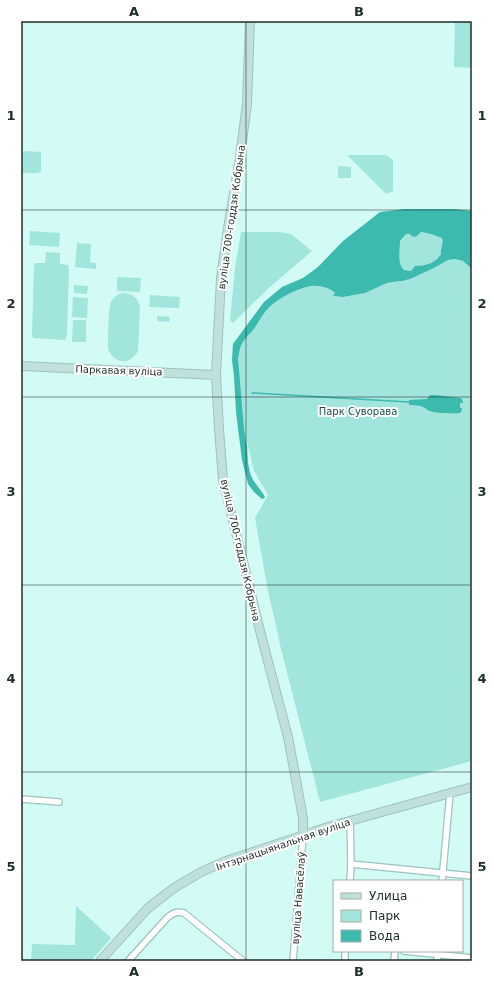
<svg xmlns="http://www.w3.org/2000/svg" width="493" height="982" font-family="'DejaVu Sans',sans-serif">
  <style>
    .green { fill: #a2e5dc }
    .water { fill: #3bbaad; fill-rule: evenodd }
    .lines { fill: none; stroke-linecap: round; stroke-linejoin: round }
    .stream { stroke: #3bbaad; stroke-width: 1.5 }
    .street-casing { stroke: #9dc4be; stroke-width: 8 }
    .secondary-casing { stroke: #9dc4be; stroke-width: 10 }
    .street { stroke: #fff; stroke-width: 5.5 }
    .secondary { stroke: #c0e0dd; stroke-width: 8 }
    .grid { fill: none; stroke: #202f2d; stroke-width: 1; stroke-opacity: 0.55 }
    .labels { text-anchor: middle; stroke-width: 4; stroke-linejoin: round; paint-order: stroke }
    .street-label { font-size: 10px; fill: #202f2d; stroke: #fff }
    .park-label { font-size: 10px; fill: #184d47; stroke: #fff }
    .neatline { fill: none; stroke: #202f2d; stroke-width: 1.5 }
    .grid-label { font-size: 13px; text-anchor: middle; font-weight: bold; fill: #202f2d }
  </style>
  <rect width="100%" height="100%" fill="#d3fbf5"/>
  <!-- green -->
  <g class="green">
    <polygon points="455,21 472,21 472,68 454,67"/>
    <polygon points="23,151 41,152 41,171 38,173 22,173"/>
    <polygon points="347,155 386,155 393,160 393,191 386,194"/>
    <polygon points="338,166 351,167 351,178 338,178"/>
    <polygon points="30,231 60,233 59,247 29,245"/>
    <polygon points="241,232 280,232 291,234 312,251 270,287 233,323 230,320 235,268"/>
    <path d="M421,232L431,234L442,238C444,244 440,248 441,254C436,263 425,266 415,266L411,271L404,270C397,263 400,251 400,241L406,234L417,236Z"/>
    <polygon points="77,243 91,244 90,262 96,263 96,269 75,267"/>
    <polygon points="46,252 60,253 60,264 68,265 69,269 67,335 65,340 33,338 32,334 34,266 35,263 45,263"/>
    <path d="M455,259L463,261L472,269V761L320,802L280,645L279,639L268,591L255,518L268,495L254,471L244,428L238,358C239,355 239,352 240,349C242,341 249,335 254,329C260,320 264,311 273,304C281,297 301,287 312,286C319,285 330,288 335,293L334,296L343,297L365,293L387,283L393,282L402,281L410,279L434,268L448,260Z"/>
    <polygon points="117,277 141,278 140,292 117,291"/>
    <polygon points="74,285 88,286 87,294 74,293"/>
    <path d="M123,293C132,293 138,298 140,307L138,351C130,366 114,364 108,349C108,340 108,308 111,302C114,296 118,294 123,293Z"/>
    <polygon points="150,295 180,297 179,308 149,307"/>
    <polygon points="73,297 88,298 87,318 72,317"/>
    <polygon points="157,316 170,317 169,322 157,321"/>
    <polygon points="73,320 86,320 86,342 72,342"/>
    <polygon points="76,906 111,938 91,961 31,961 32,944 75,945"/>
  </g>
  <!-- water -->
  <g class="water">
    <path d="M405,209H454L472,211V269L463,261L455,259L448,260L434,268L410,279L402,281L393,282L387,283L365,293L343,297L333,296L335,293C330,288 319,285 312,286C301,287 281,297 273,304C264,311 260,320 254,329C249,335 242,341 240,349C239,352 239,355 238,358L244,428L247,445L248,463L250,473L253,480L264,495L265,498L262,499L254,492L248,484L242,460L236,412L234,376L232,360L233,344L264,302L282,287L303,278L318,267L343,241L380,212ZM421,232L431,234L442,238C444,244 440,248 441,254C436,263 425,266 415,266L411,271L404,270C397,263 400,251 400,241L406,234H409L414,237L417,236Z"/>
    <path d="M430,395H435L460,398L462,399L463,403H460V408H462C461,412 462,412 459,413C454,414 434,413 430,411C428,411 427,409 425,408C420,405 414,405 409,405V400L427,399Z"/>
  </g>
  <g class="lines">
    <!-- stream -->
    <polyline class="stream" points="252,393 409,402"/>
    <defs>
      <g id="street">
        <polyline points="21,799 59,802"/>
        <polyline points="351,864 472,876"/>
        <polyline points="350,881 351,864 350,821"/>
        <polyline points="442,881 450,793"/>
        <polyline points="404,951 472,958"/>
        <path d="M128,961L167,918C173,913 176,911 184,913L243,961"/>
        <polyline points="293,961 303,836"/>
        <polyline points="345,961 345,951"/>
        <polyline points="394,961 395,951"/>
        <polyline points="437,961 438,951"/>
      </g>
      <g id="secondary">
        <polyline points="250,21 247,104 239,164 228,228 221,278 216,375 219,429 223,480 262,639 288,737 303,818 303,836"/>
        <polyline points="21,366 216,375"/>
        <polyline points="100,961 148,908 174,888 201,872 226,861 328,827 472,787"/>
      </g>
    </defs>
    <!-- street casing -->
    <use href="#street" class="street-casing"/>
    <!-- secondary casing -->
    <use href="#secondary" class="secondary-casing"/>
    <!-- street -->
    <use href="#street" class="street"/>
    <!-- secondary -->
    <use href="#secondary" class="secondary"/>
  </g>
  <!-- grid -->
  <path class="grid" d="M246,21V961M21,210H472M21,397H472M21,585H472M21,772H472"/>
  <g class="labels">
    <!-- street labels -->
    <g class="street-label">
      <text transform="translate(231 217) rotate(-82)" y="4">вуліца 700-годдзя Кобрына</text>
      <text transform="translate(119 370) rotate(2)" y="4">Паркавая вуліца</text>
      <text transform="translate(241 550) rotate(77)" y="4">вуліца 700-годдзя Кобрына</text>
      <text transform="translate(283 844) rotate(-19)" y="4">Інтэрнацыянальная вуліца</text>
      <text transform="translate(298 898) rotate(-86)" y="4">вуліца Навасёлаў</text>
    </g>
    <!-- park labels -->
    <g class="park-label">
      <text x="358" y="415">Парк Суворава</text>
    </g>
  </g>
  <!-- border -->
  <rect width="493" height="982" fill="none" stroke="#ffffff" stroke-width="44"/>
  <!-- legend -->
  <rect x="333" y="880" width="130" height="72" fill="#ffffff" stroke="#a6acab"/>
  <rect x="341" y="893" width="20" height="6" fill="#c0e0dd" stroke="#a6acab"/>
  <text x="369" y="900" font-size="12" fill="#202f2d">Улица</text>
  <rect x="341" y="910" width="20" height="12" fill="#a2e5dc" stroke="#a6acab"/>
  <text x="369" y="920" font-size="12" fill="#202f2d">Парк</text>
  <rect x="341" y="930" width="20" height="12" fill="#3bbaad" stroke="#a6acab"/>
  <text x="369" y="940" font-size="12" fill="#202f2d">Вода</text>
  <rect x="22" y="22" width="449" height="938" class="neatline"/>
  <g class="grid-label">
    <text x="134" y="16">A</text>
    <text x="359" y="16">B</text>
    <text x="11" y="120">1</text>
    <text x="482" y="120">1</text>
    <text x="11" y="308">2</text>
    <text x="482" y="308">2</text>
    <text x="11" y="496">3</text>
    <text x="482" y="496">3</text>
    <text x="11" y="683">4</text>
    <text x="482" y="683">4</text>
    <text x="11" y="871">5</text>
    <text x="482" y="871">5</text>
    <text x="134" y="976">A</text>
    <text x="359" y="976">B</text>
  </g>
</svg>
